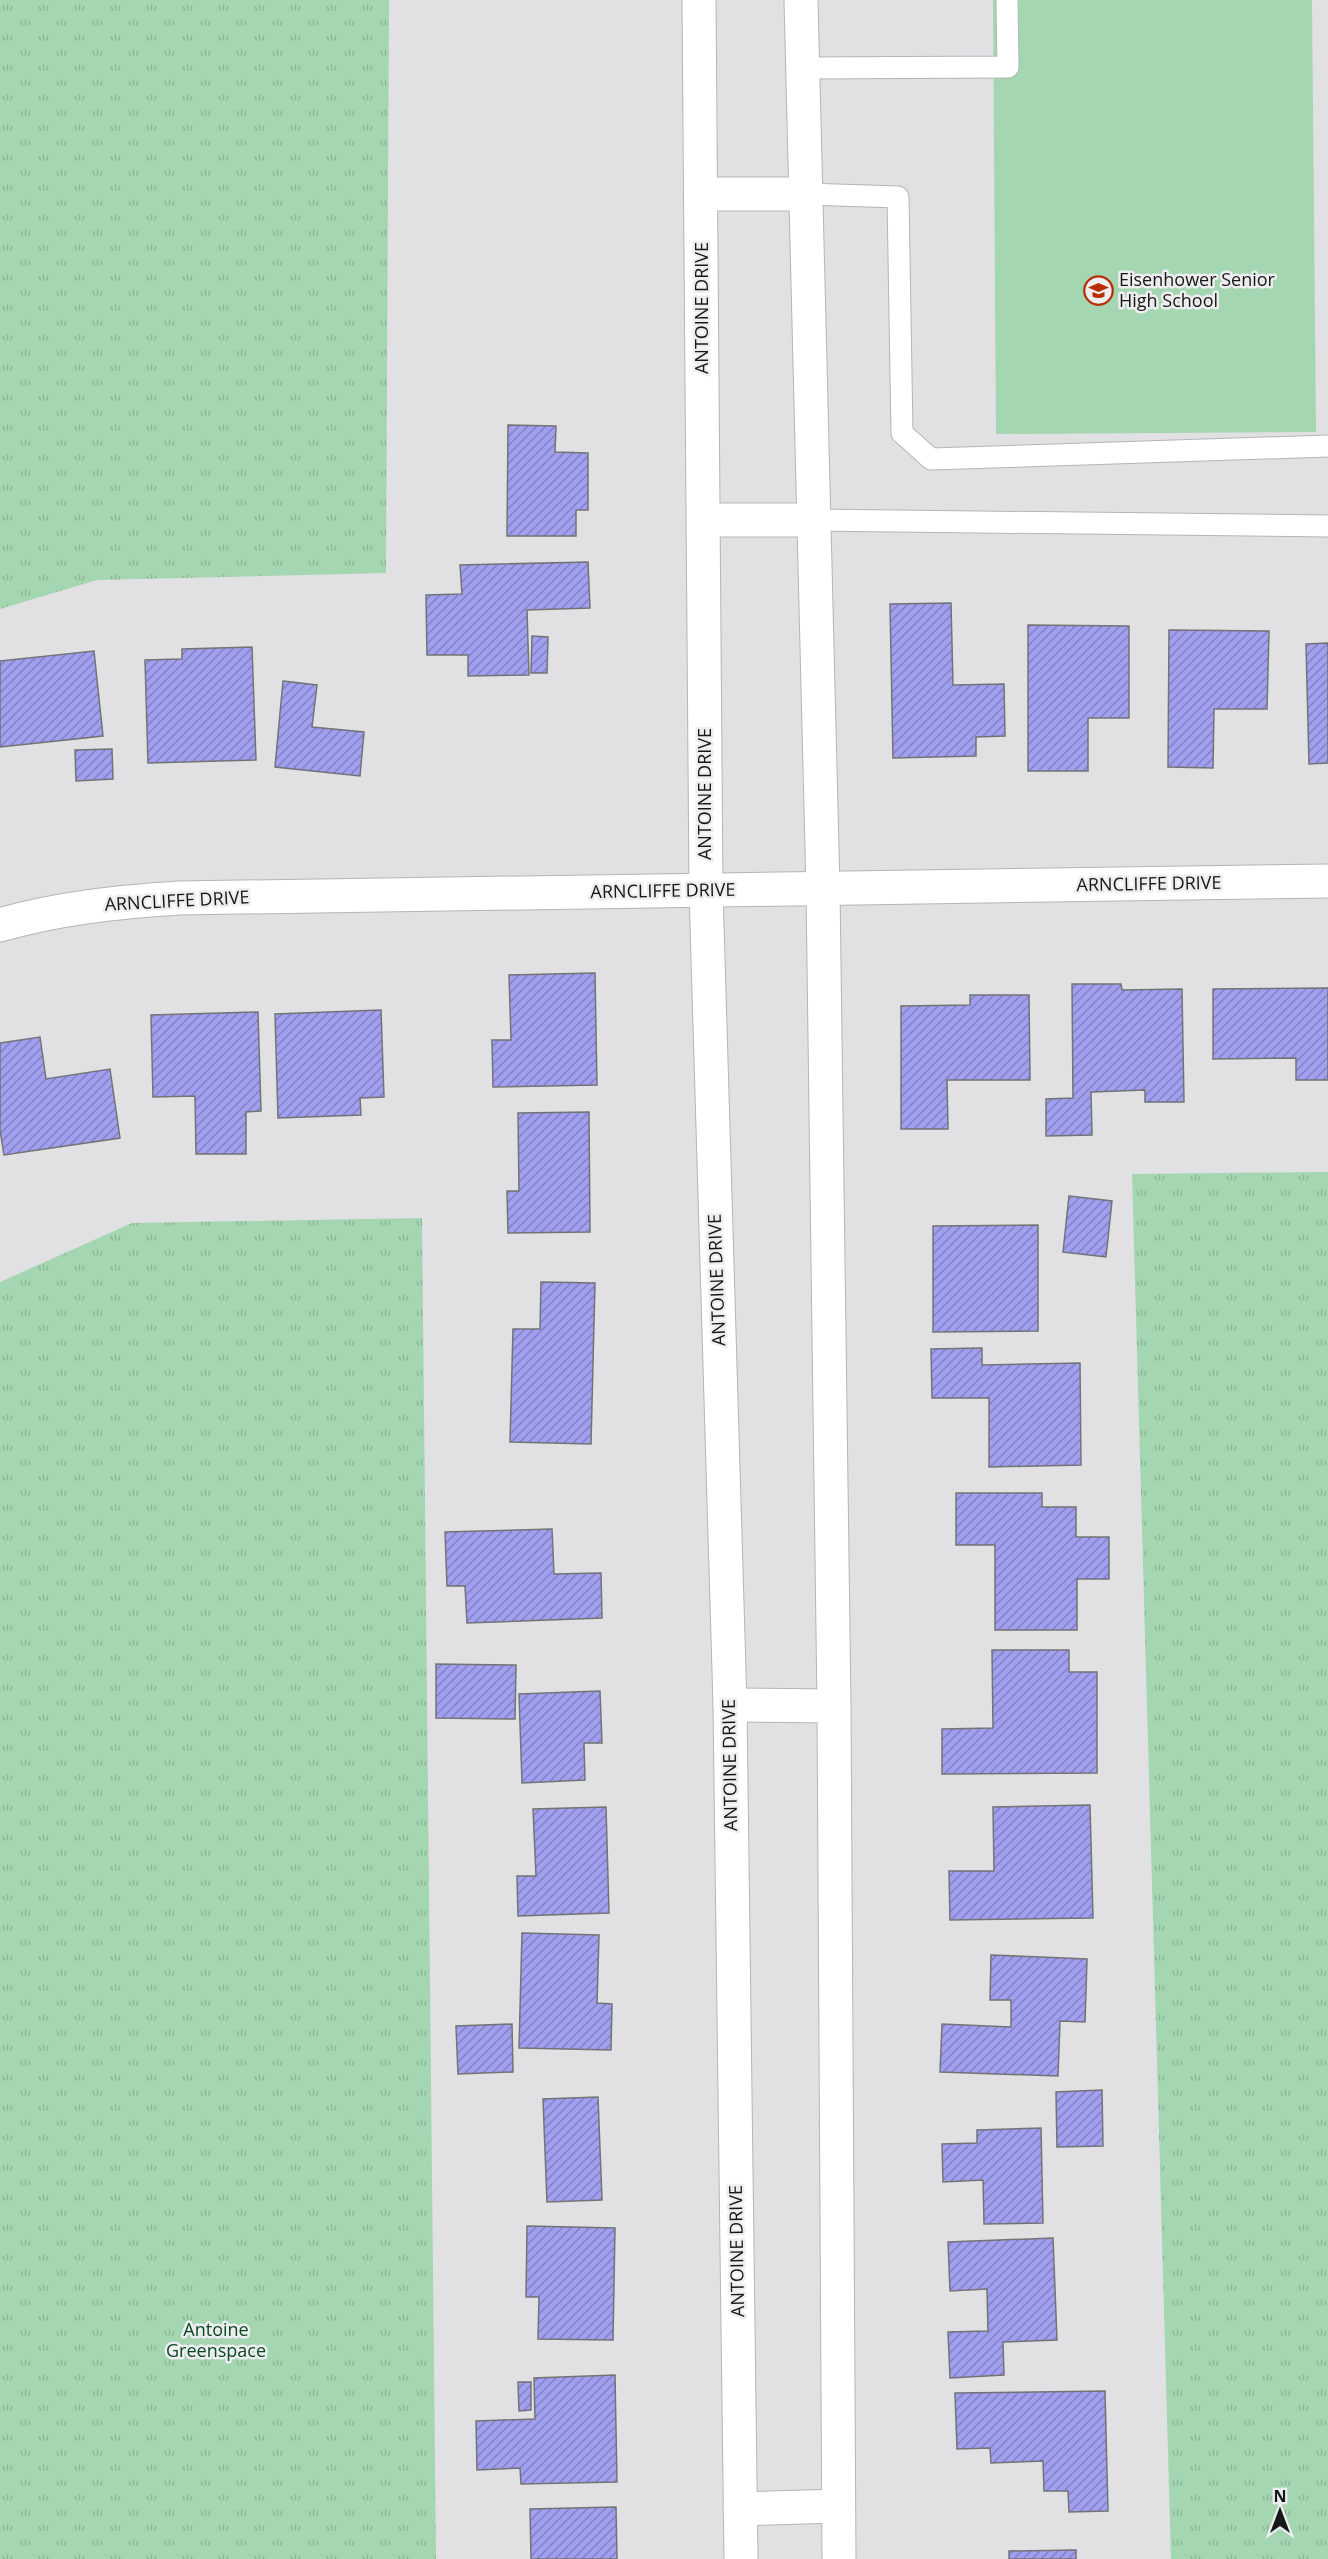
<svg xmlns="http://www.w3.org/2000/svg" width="1328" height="2559" font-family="'Open Sans',sans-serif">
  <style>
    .grass { fill: url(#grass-tufts) }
    .garden { fill: #a4d6b1 }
    .building { fill: url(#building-hatch); stroke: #737376; stroke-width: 1.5 }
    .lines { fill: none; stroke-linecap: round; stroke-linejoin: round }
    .service-casing { stroke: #b5b5b8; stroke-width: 23 }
    .minor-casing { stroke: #b5b5b8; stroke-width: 35 }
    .secondary-casing { stroke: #b5b5b8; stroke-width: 35 }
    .service { stroke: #fff; stroke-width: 21 }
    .minor { stroke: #fff; stroke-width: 33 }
    .secondary { stroke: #fff; stroke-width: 33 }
    .labels { text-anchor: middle; stroke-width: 5; stroke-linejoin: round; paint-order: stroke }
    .poi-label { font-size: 18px; fill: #171718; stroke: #eeeef1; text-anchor: start }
    .street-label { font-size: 18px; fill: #171718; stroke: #eeeef1 }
    .park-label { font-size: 18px; fill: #084924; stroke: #eeeef1 }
  </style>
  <defs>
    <pattern id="grass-tufts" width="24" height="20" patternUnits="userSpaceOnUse" patternTransform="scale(1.5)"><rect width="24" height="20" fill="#a4d6b1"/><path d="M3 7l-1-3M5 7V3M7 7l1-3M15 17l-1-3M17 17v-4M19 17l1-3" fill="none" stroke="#8cb798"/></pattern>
    <pattern id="building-hatch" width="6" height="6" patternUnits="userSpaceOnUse" patternTransform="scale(1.5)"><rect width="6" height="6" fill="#a09ff0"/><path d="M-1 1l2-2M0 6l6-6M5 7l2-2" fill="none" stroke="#8181c1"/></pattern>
  </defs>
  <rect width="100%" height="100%" fill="#e1e1e4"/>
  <!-- grass -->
  <g class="grass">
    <polygon points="0,0 389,0 386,573 97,580 0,609"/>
    <polygon points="1328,1172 1328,2559 1171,2559 1132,1174"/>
    <polygon points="422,1218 436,2559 0,2559 0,1282 132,1223"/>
  </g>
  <!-- garden -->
  <polygon class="garden" points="993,0 1312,0 1316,432 996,434"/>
  <!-- building -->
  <g class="building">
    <polygon points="508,425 556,426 555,452 588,453 588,510 576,510 576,536 507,536"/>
    <polygon points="588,562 590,608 527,610 529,675 468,676 468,655 427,655 426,595 462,594 460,565"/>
    <polygon points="951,603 953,685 1004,684 1005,736 976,737 976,756 893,758 890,604"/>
    <polygon points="1028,625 1129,626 1129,718 1088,718 1088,771 1028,771"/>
    <polygon points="1169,630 1269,631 1267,709 1214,709 1213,768 1168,767"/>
    <polygon points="532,636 548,637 547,673 531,673"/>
    <polygon points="1328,643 1328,763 1309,764 1306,644"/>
    <polygon points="252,647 256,760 148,763 145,660 182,659 182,649"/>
    <polygon points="94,651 103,736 0,747 0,661"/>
    <polygon points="283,681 317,685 312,727 364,732 360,776 275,767"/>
    <polygon points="112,749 113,779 76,781 75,750"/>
    <polygon points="595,973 597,1085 493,1087 492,1040 511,1040 509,975"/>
    <polygon points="1072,984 1121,984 1122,990 1182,989 1184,1102 1145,1102 1145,1090 1091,1092 1092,1135 1046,1136 1046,1099 1073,1098"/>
    <polygon points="1328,988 1328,1080 1296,1080 1296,1058 1213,1059 1213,989"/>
    <polygon points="970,995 1029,995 1030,1080 947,1080 948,1129 901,1129 901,1006 970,1005"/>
    <polygon points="381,1010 384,1097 360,1098 361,1115 278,1118 275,1014"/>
    <polygon points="258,1012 261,1111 246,1112 246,1154 196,1154 195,1096 153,1097 151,1015"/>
    <polygon points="40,1037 46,1079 110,1069 120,1138 4,1155 0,1130 0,1043"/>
    <polygon points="589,1112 590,1232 508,1233 507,1191 519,1191 518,1113"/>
    <polygon points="1069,1196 1112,1201 1106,1257 1063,1252"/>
    <polygon points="1038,1225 1038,1331 933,1332 933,1226"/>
    <polygon points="541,1282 595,1283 591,1444 510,1442 513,1329 540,1329"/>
    <polygon points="982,1348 982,1365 1080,1363 1081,1465 989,1467 989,1398 932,1398 931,1349"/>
    <polygon points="956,1493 1042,1493 1042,1507 1076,1507 1076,1537 1109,1537 1109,1579 1077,1579 1077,1630 995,1630 995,1545 956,1545"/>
    <polygon points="552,1529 554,1574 601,1573 602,1618 467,1623 465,1586 447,1586 445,1532"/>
    <polygon points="992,1650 1069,1650 1069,1672 1097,1672 1097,1773 942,1774 942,1729 993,1728"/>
    <polygon points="436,1664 516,1665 515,1719 436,1718"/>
    <polygon points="600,1691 602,1743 584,1743 585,1780 522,1783 519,1694"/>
    <polygon points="1090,1805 1093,1918 950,1920 949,1871 994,1871 993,1807"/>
    <polygon points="606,1807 609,1913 518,1916 517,1876 536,1876 533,1809"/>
    <polygon points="522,1933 599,1935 597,2003 612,2004 611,2050 519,2048"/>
    <polygon points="991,1955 1087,1959 1085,2022 1060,2021 1058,2076 940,2072 942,2024 1011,2027 1011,2000 990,2000"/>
    <polygon points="512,2024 513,2072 458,2074 456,2026"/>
    <polygon points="1102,2090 1103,2146 1057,2147 1056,2092"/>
    <polygon points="598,2097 602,2200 547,2202 543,2099"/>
    <polygon points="1041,2128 1043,2223 984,2224 983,2180 943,2182 942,2144 977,2143 977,2130"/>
    <polygon points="527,2226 615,2228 613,2340 538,2339 539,2297 526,2297"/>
    <polygon points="1053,2238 1057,2340 1003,2342 1004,2375 950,2378 948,2332 988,2331 987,2289 950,2291 948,2242"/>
    <polygon points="615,2375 617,2482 521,2484 520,2468 477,2470 476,2421 535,2419 534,2378"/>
    <polygon points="518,2382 531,2382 531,2410 519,2411"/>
    <polygon points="1105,2391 1108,2511 1069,2512 1068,2491 1044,2491 1043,2461 991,2463 990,2448 957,2449 955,2393"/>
    <polygon points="616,2507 617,2559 531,2559 530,2509"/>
    <polygon points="1076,2550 1076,2559 1009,2559 1009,2551"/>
  </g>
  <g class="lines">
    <defs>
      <g id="service">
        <polyline points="803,68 1008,67 1007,0"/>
        <polyline points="806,194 898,197 902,433 931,459 1328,446"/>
        <polyline points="814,520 1328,526"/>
      </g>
      <path id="minor" d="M0,925C59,908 118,902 179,898L1328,881"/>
      <g id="secondary">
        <polyline points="699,0 706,890 730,1705 741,2559"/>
        <polyline points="801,0 823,889 834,1706 839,2559"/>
        <polyline points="701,194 806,194"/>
        <polyline points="703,520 814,520"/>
        <polyline points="730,1705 834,1706"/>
        <polyline points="740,2509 838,2506"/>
      </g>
    </defs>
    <!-- service casing -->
    <use href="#service" class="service-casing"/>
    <!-- minor casing -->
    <use href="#minor" class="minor-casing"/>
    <!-- secondary casing -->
    <use href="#secondary" class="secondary-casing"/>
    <!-- service -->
    <use href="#service" class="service"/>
    <!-- minor -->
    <use href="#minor" class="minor"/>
    <!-- secondary -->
    <use href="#secondary" class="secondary"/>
  </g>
  <!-- icons -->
  <defs>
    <symbol id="school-ring" viewBox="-11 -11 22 22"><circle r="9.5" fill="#eeeef1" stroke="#b82e03" stroke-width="1.5"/><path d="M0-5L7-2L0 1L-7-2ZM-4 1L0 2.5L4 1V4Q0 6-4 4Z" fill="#b82e03"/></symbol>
  </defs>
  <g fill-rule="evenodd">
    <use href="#school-ring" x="1082" y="274" width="33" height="33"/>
  </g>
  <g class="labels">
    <!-- poi labels -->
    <g class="poi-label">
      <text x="1119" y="286">Eisenhower Senior<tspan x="1119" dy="21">High School</tspan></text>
    </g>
    <!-- street labels -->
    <g class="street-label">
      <text transform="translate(702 308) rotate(-90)" y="6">ANTOINE DRIVE</text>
      <text transform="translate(705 794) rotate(-90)" y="6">ANTOINE DRIVE</text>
      <text transform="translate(1149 884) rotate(-1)" y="6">ARNCLIFFE DRIVE</text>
      <text transform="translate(663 891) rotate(-1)" y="6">ARNCLIFFE DRIVE</text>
      <text transform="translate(177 901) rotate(-3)" y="6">ARNCLIFFE DRIVE</text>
      <text transform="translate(717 1280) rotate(-92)" y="6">ANTOINE DRIVE</text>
      <text transform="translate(730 1765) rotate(-91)" y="6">ANTOINE DRIVE</text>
      <text transform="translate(737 2251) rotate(-91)" y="6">ANTOINE DRIVE</text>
    </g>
    <!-- park labels -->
    <g class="park-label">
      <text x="216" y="2336">Antoine<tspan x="216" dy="21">Greenspace</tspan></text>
    </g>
  </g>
  <!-- north arrow -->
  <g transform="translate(1280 2511)" stroke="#eeeef1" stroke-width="4.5" paint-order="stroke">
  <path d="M0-4.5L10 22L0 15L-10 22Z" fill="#171718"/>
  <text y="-9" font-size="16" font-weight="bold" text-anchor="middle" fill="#171718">N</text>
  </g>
</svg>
